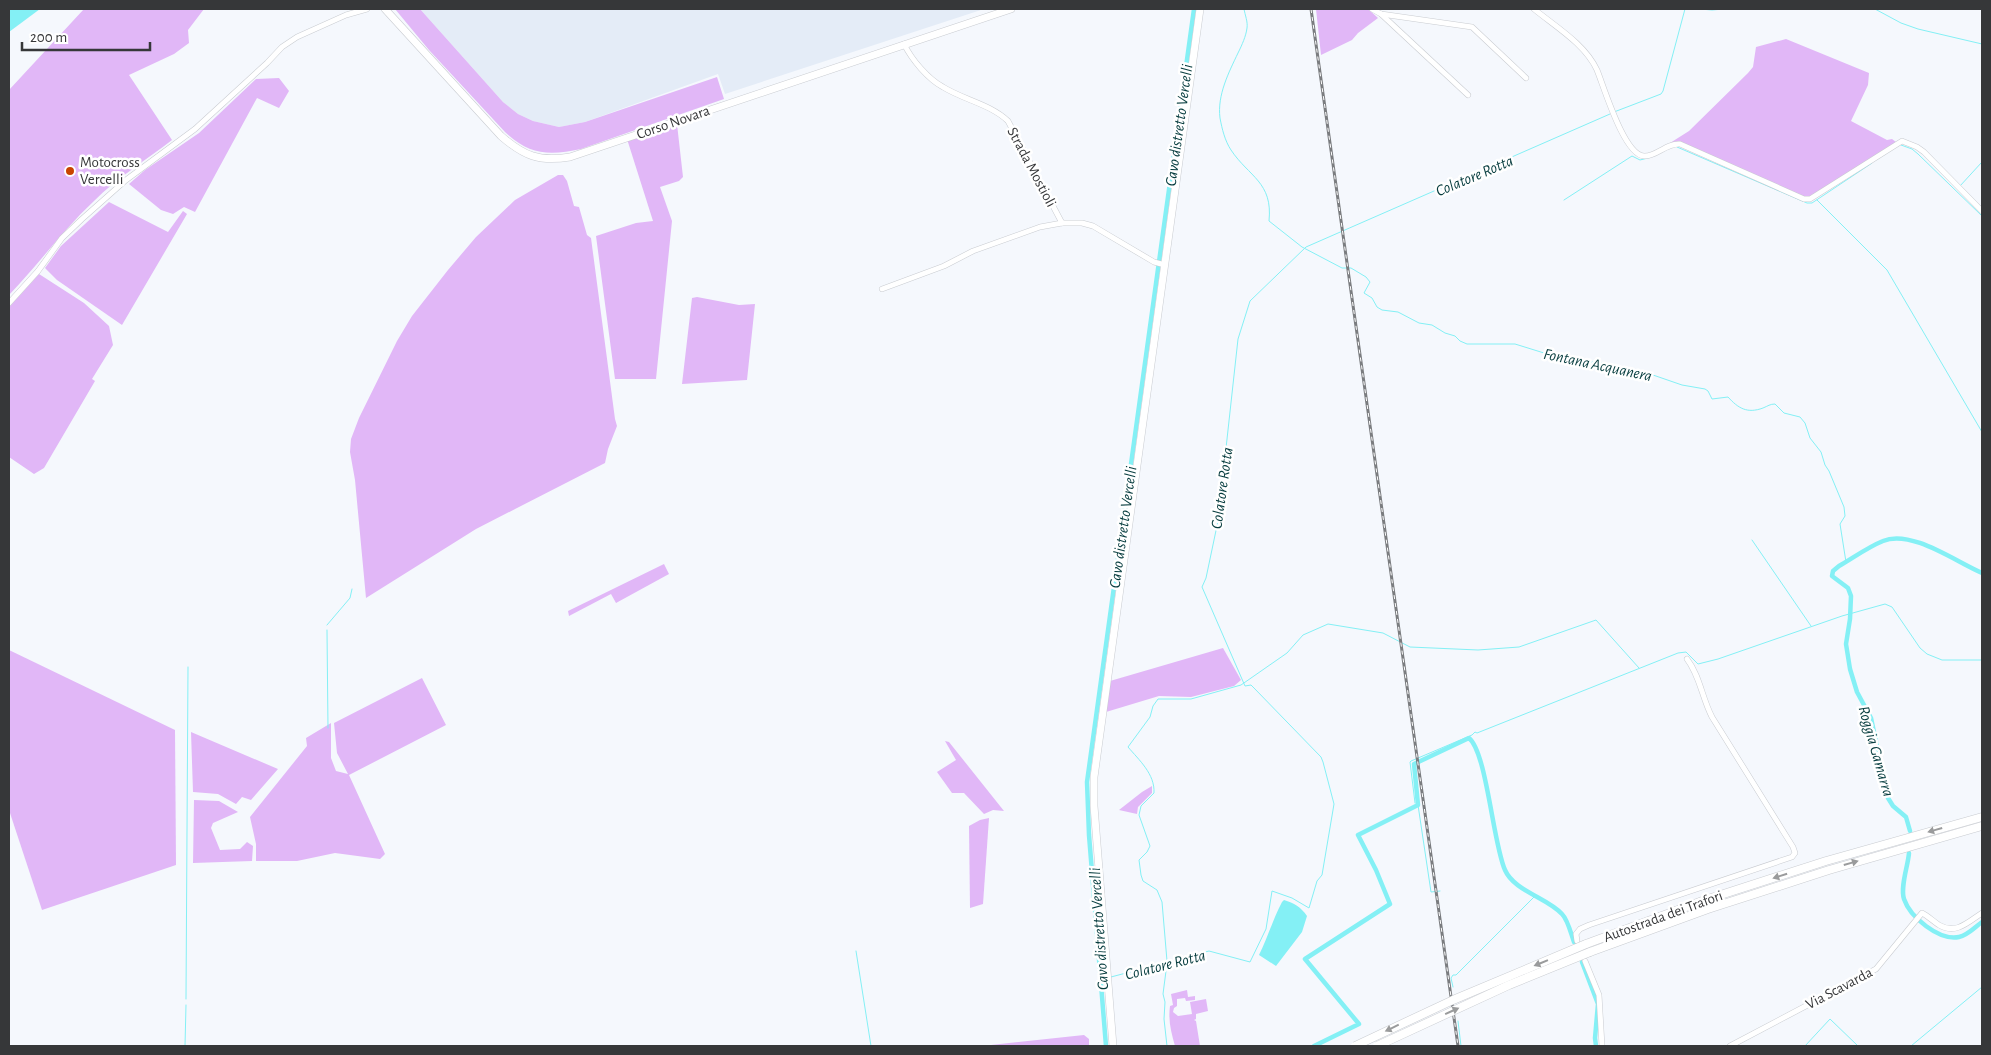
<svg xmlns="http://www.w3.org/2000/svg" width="1991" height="1055" font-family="'Alegreya Sans',sans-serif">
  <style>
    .built { fill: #e4ecf7 }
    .green { fill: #e1b7f7 }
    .water { fill: #84f0f5 }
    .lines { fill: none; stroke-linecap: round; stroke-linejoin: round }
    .stream { stroke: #84f0f5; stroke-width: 1 }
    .canal { stroke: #84f0f5; stroke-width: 4.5 }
    .minor-casing { stroke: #c9ccd1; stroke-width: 6 }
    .major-casing { stroke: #c9ccd1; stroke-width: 8 }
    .highway-casing { stroke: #c9ccd1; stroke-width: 9 }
    .minor { stroke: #fff; stroke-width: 5 }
    .major { stroke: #fff; stroke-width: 7 }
    .highway { stroke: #fff; stroke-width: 8 }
    .rail-casing { stroke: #7a7c7f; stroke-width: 3 }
    .rail { stroke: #fff; stroke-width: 1; stroke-dasharray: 4; stroke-linecap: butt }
    .highway-bridge-casing { stroke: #c9ccd1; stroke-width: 9; stroke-linecap: butt }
    .highway-bridge { stroke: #fff; stroke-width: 8 }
    .oneway { fill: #9a9b9c }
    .poi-dot { fill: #c94400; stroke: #fff; stroke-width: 2 }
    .labels { text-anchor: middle; stroke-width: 5; stroke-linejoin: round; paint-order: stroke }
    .street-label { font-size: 15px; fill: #363739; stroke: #fff }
    .poi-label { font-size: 15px; fill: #363739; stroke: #fff; text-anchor: start }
    .water-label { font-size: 16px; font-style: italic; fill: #063c3e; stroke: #fff }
  </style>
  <rect width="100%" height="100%" fill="#f5f8fd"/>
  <!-- built -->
  <polygon class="built" points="420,9 984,9 725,94 718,74 585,122 559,127 533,121 518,114 503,102"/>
  <!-- green -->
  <g class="green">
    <path d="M84,9H204L188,30L189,43L174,54L129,75L172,140C146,160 117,178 94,201C63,230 38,265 9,295V90Z"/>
    <path d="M395,9H420L503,102L518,114L533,121L559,127L585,122L717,77L724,99L581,149C549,156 529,155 505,132L429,50Z"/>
    <polygon points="1316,9 1368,9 1378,18 1358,33 1352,40 1321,55"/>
    <polygon points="1786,39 1869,73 1868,85 1851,121 1887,140 1892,139 1896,142 1811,197 1802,197 1684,144 1670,143 1689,131 1748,73 1753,67 1756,47"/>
    <polygon points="279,78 289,91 279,108 257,98 195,212 184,207 173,214 161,210 129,184 145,170 199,133 256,79"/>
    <polygon points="677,124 683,177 679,181 660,187 672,221 656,379 615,379 596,236 636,223 653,221 627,139"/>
    <polygon points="558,175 563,175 567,181 574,206 579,207 587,235 591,238 615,419 617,426 608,449 605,463 476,529 366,598 355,480 350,452 351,439 359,418 397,341 412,316 448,270 476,237 515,200"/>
    <polygon points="109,202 168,232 183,211 187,214 122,325 57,280 45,268 61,246"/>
    <polygon points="39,274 84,303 109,326 113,345 92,379 95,381 44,468 34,474 9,457 9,307"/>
    <polygon points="697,297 739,305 755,304 747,380 682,384 692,298"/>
    <polygon points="664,564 669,574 616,603 611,594 569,616 568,611"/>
    <polygon points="1223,648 1241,680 1234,686 1191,697 1159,696 1106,712 1110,681"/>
    <polygon points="9,650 175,730 176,865 42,910 9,810"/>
    <polygon points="422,678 446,725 349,775 385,854 380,859 335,853 297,861 256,861 256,844 250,817 307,746 306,738 331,723 331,758 336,771 348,774 337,753 334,723"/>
    <polygon points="191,732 278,769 251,800 242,797 236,804 218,794 193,792"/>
    <polygon points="945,741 949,742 1004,811 993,810 984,814 964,793 952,793 937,772 956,760"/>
    <polygon points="1152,786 1152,793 1138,807 1137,814 1119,810 1142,792"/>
    <polygon points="194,800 219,801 238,812 213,823 211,828 220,850 240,849 247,842 253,846 252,861 193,863"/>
    <polygon points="989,818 983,904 970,908 969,826 980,820"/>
    <path d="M1187,990L1188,997L1195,996V1000L1186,1001L1185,998L1177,999V1006L1174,1008L1173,1012L1178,1016L1192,1014L1190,1002L1206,999L1208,1011L1196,1014V1019L1194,1020L1196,1021L1200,1046H1175C1171,1032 1168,1020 1170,1006L1173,1005L1171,994Z"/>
    <polygon points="1084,1035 1089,1039 1089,1046 982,1046"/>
  </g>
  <!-- water -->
  <g class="water">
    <polygon points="9,9 40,9 9,32"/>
    <path d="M1284,900C1294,903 1301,907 1307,916L1302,932L1276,966L1259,955C1268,937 1273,919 1282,902Z"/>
  </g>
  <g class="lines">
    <!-- stream -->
    <g class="stream">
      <path d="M1244,9C1245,15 1248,22 1247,28C1246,36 1242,45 1238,53C1229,72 1217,95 1220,118C1222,129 1225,141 1231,150C1249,177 1273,182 1269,221L1302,247L1342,268H1351L1366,277L1370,282L1364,293L1372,298L1377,307L1382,310L1398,312L1419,323L1432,325L1445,333L1455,336L1460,341L1467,344H1515L1573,362H1600L1618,369L1641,375H1653L1682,385L1705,389L1708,391L1712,399L1728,397C1738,408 1747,414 1763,408C1768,406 1770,404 1775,404L1784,413L1800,417L1805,423L1810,438L1821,452L1825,465L1829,471L1844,507L1845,516L1840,524L1846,562"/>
      <polyline points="1700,9 1712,10 1724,9"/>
      <polyline points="1875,9 1901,23 1918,29 1982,44"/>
      <polyline points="1614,112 1661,94 1663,91 1685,9"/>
      <polyline points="1901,145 1912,149 1918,154 1982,216"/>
      <polyline points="1677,147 1807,203 1812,203 1872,163"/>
      <polyline points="1960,186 1982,162"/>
      <polyline points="1564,200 1632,156 1640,160 1648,158"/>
      <polyline points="1817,200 1887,270 1982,432"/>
      <polyline points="1752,540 1811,626"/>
      <polyline points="327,625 350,598 352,589"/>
      <polyline points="327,630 328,728"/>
      <polyline points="1415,803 1410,762 1411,761 1472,735 1475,732 1477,733 1678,653 1686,652 1698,664 1718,659 1842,616 1885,604 1892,607 1920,648 1927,654 1942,660 1982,660"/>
      <polyline points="1418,805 1431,892 1440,891"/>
      <polyline points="856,951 871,1046"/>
      <path d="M1167,961L1162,902L1157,890L1143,881L1141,875L1139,860L1147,852L1150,846L1139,815L1141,806L1154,793C1155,774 1139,760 1128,747L1150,717L1153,706L1158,699H1191L1241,685L1287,653L1303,635L1328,624L1383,633L1410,647L1478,650L1519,647L1596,620L1639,668"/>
      <polyline points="1166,971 1163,994 1165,1002 1164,1019 1167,1046"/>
      <polyline points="1111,977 1209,951 1250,962 1266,929 1272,891 1292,898 1309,908 1317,881 1322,875 1334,804 1323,762 1321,757 1254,688 1251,685 1245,686 1202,587 1206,578 1218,521 1238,339 1250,301 1306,247 1610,114"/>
      <polyline points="1453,987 1451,978 1453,975 1456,975 1535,896"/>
      <polyline points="186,999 188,667"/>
      <polyline points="1458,1021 1461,1046"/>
      <polyline points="185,1046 186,1005"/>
      <polyline points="1805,1046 1830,1019 1858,1046"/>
      <polyline points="1911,1046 1982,987"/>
    </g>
    <!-- canal -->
    <g class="canal">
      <path d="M1910,831L1906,817L1893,806L1888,798L1871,718L1857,692L1850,669L1846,644L1850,619L1851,596L1848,588L1832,576L1833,571L1839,566C1853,558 1868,547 1883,541C1911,529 1956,562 1982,573"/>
      <path d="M1909,853C1908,866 1900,887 1904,899C1910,917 1939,941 1959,937C1968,935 1975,927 1982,922"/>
      <polyline points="1582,962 1598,1004 1595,1038 1596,1046"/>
      <polyline points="1106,1046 1089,835 1087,782 1194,9"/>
      <path d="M1314,1046L1359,1024L1305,959L1390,904L1376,870L1358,835L1418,805L1414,764L1469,738C1487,753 1493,844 1505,870C1514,891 1548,898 1562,914C1568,920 1571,934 1574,942"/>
    </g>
    <defs>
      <g id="minor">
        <polyline points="1372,9 1381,14 1472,27 1526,78"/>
        <path d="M1534,9C1556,27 1585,44 1597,70C1604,87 1624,155 1644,156C1656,157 1666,143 1680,144L1804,199H1810L1902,141L1917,147L1924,152L1982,211"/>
        <polyline points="1381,14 1468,95"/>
        <path d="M904,44C912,60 928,79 943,87C964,100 990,104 1008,121L1062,223"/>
        <polyline points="882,289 944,266 973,251 1040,227 1062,223 1082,223 1093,226 1154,262 1165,265"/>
        <polyline points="9,303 38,271 62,238 82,219 126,180 195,129 267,63 282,47 297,37 346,15 367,9"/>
        <path d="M1577,941L1576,934L1580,929L1589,925L1792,857L1795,853L1793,847L1712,717C1702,698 1700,676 1687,659"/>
        <polyline points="1585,961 1599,995 1602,1046"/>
        <path d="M1730,1046L1876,969L1922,913C1928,916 1933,921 1939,925C1956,935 1968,922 1982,913"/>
      </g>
      <g id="major">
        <path d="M385,9L501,136C524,156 539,162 570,157L1011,9"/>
        <polyline points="1113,1046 1094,806 1094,777 1200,9"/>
      </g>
      <g id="highway">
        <polyline points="1586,944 1705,900 1826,861 1982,817"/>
        <polyline points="1590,952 1708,909 1829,870 1982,826"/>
      </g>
    </defs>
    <!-- minor casing -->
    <use href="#minor" class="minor-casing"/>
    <!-- major casing -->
    <use href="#major" class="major-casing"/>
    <!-- highway casing -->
    <use href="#highway" class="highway-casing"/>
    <!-- minor -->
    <use href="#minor" class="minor"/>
    <!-- major -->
    <use href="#major" class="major"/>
    <!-- highway -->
    <use href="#highway" class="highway"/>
    <defs>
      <polyline id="rail" points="1311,9 1458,1046"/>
    </defs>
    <!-- rail casing -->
    <use href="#rail" class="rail-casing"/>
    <!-- rail -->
    <use href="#rail" class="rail"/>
    <defs>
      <g id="highway-bridge">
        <polyline points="1355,1046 1453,1000 1586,944"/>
        <polyline points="1377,1046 1509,985 1590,952"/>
      </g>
    </defs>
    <!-- highway-bridge casing -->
    <use href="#highway-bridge" class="highway-bridge-casing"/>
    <!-- highway-bridge -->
    <use href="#highway-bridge" class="highway-bridge"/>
  </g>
  <!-- one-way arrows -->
  <defs><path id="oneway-solid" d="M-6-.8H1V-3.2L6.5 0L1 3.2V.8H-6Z" transform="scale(1.25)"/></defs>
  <g class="oneway">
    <use href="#oneway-solid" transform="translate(1935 830) rotate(164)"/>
    <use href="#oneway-solid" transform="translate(1851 863) rotate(-16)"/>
    <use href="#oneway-solid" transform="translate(1780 876) rotate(162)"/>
    <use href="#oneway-solid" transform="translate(1541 963) rotate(158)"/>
    <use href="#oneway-solid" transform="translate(1452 1011) rotate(-24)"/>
    <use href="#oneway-solid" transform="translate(1392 1028) rotate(154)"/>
  </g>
  <!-- markers -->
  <circle class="poi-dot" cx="70" cy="171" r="5"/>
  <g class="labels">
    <!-- street labels -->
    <g class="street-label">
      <text transform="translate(673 122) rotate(-19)" y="5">Corso Novara</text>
      <text transform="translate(1032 167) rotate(62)" y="5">Strada Mostioli</text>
      <text transform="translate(1663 916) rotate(-20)" y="5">Autostrada dei Trafori</text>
      <text transform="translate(1839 988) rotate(-28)" y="5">Via Scavarda</text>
    </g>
    <!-- poi labels -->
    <g class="poi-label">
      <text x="80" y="167">Motocross<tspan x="80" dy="17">Vercelli</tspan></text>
    </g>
    <!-- water labels -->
    <g class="water-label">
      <text transform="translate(1178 125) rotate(-82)" y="6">Cavo distretto Vercelli</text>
      <text transform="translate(1474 175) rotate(-23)" y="6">Colatore Rotta</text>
      <text transform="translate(1598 364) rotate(12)" y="6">Fontana Acquanera</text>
      <text transform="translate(1221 488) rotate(-82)" y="6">Colatore Rotta</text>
      <text transform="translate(1122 527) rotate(-82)" y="6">Cavo distretto Vercelli</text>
      <text transform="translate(1877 751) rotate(74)" y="6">Roggia Gamarra</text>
      <text transform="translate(1098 929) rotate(-94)" y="6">Cavo distretto Vercelli</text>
      <text transform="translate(1165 964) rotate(-14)" y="6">Colatore Rotta</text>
    </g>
  </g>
  <!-- border -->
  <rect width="1991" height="1055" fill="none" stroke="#363739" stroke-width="20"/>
  <!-- scale -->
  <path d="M22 42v8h128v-8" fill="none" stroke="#363739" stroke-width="2.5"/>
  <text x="30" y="42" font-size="15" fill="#363739" stroke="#ffffff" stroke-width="4" paint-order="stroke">200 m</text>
</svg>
